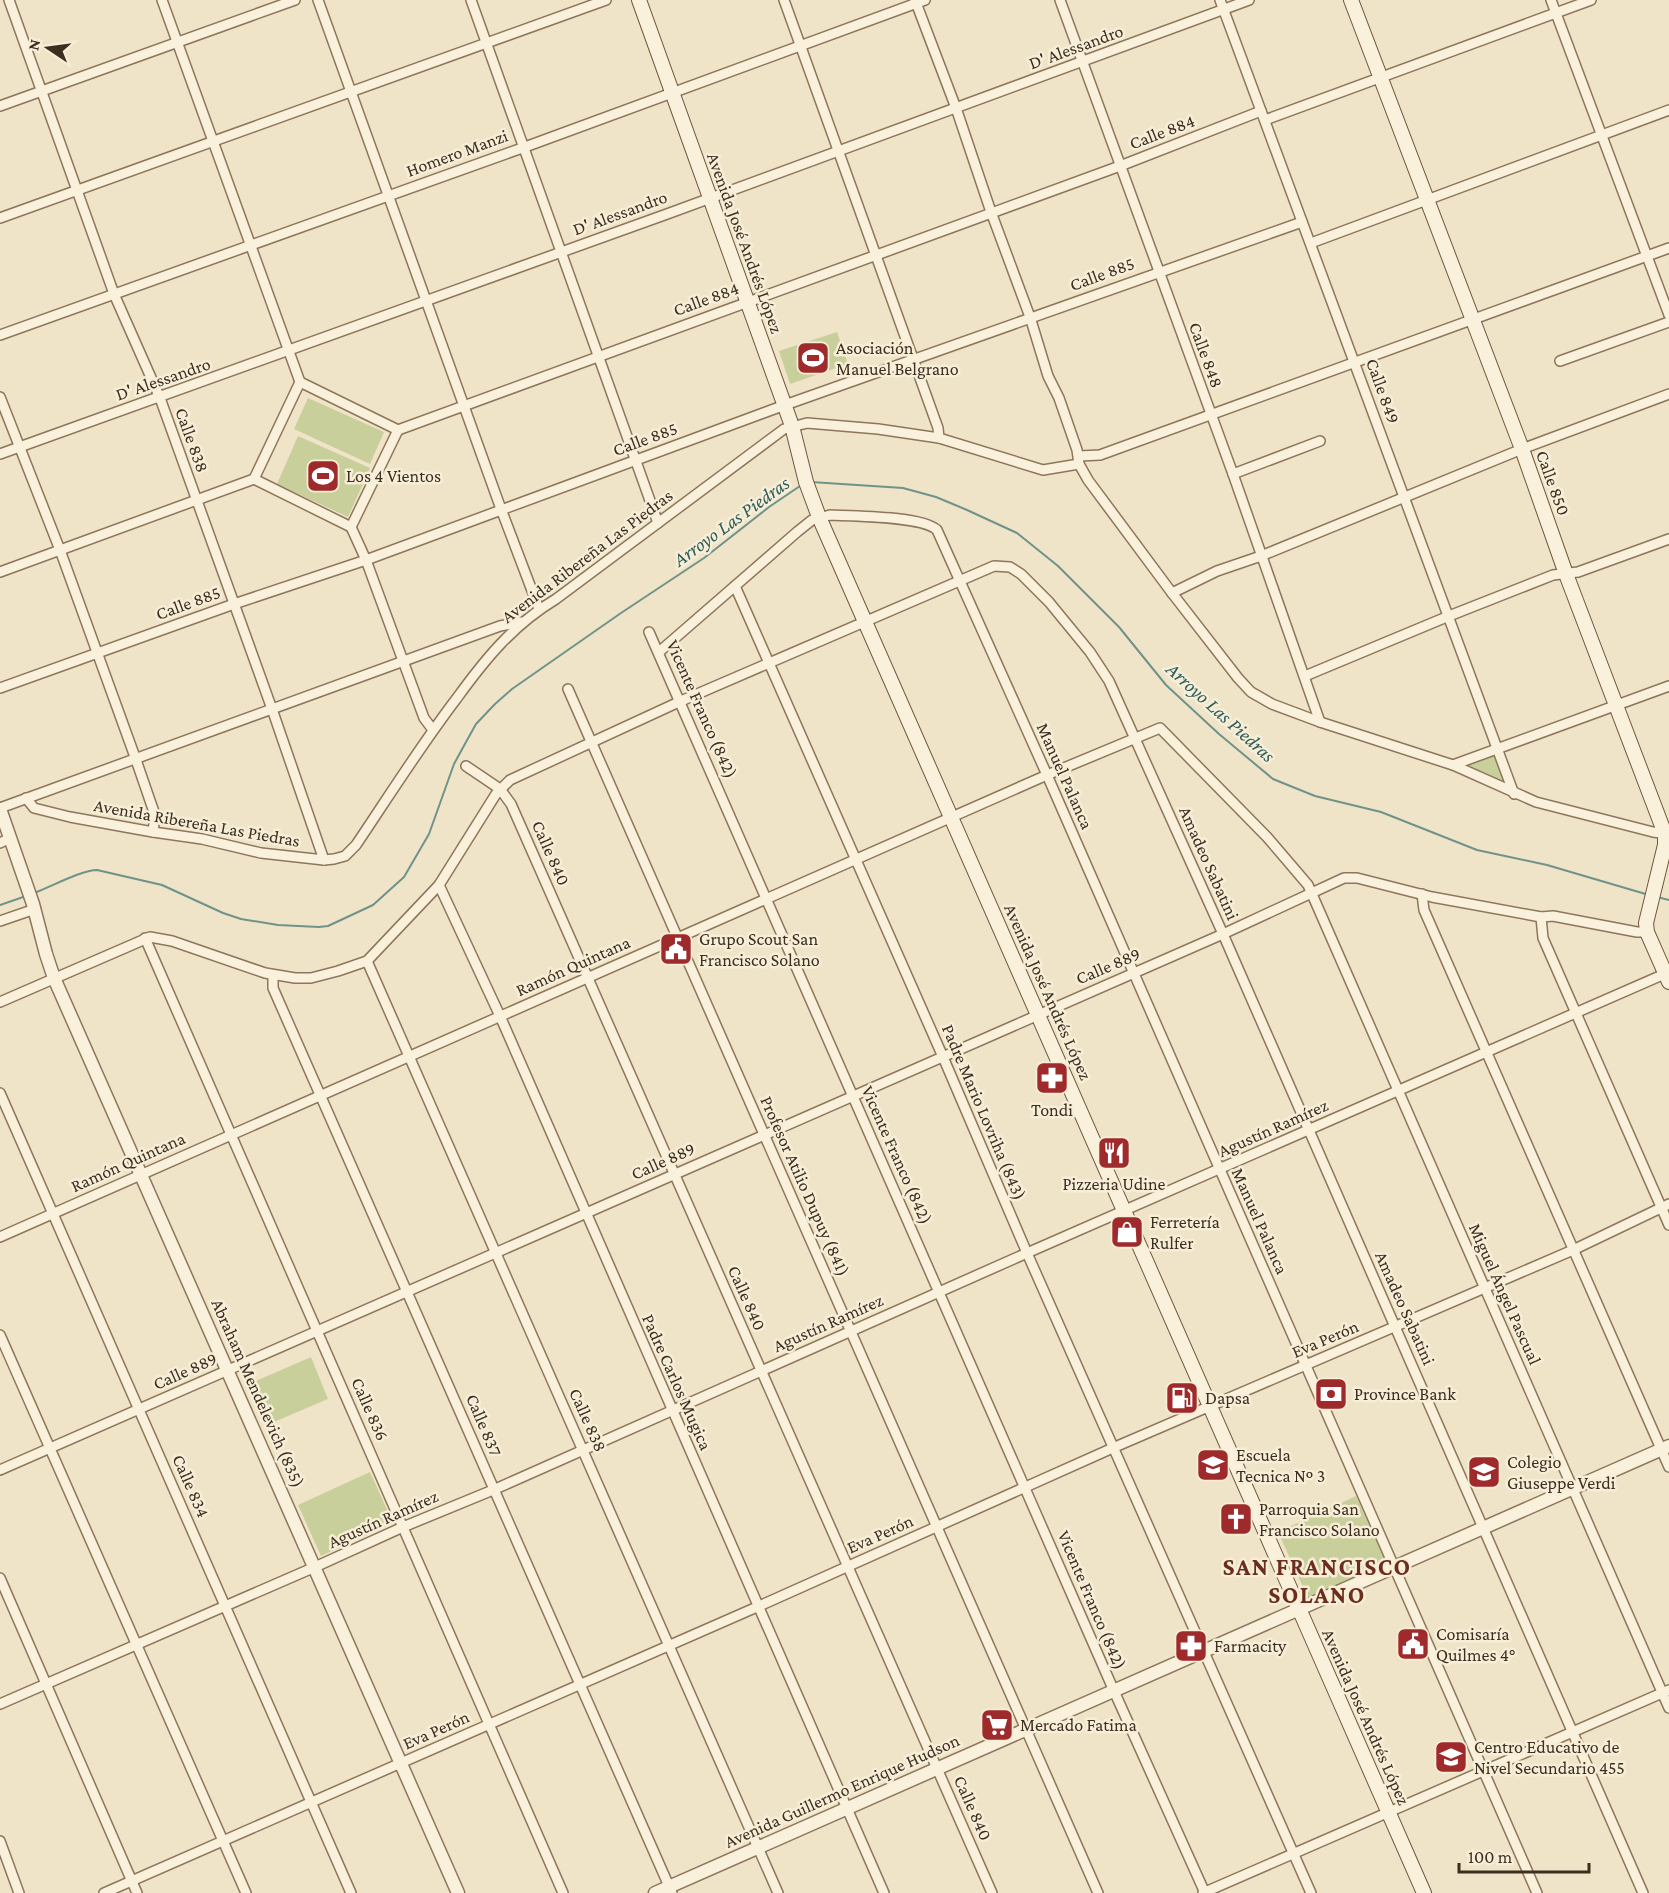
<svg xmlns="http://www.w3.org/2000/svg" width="1669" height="1893" font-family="'Crimson Pro',serif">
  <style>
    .green { fill: #c9cf9b }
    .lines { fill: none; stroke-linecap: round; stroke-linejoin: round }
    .stream { stroke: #6f938a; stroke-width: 2 }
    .minor-casing { stroke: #8d765c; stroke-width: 12 }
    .tertiary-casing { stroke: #8d765c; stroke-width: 15 }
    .secondary-casing { stroke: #6f573f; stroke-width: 16 }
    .minor { stroke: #faf1dc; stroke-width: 9 }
    .tertiary { stroke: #faf1dc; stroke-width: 12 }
    .secondary { stroke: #faf1dc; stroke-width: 14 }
    .labels { text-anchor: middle; stroke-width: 5; stroke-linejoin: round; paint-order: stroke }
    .street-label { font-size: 18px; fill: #3d2e20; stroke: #f7eed8 }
    .poi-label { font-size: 18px; fill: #3d2e20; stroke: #f7eed8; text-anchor: start }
    .water-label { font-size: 20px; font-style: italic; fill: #2f5d5a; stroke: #f7eed8 }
    .district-label { font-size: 24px; font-weight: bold; letter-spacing: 1.5px; fill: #6b2e1e; stroke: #f7eed8 }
  </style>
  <rect width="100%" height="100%" fill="#f0e4c8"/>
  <!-- green -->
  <g class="green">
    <polygon points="837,332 848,364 790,384 779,351"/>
    <polygon points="308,398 384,432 370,464 294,429"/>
    <polygon points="298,436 370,468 348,517 277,484"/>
    <polygon points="1494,753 1506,784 1462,765"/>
    <polygon points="311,1357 328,1399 267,1425 249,1384"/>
    <polygon points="370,1472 393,1523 321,1556 298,1505"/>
    <polygon points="1356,1496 1387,1565 1309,1600 1278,1532"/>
  </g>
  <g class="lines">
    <!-- stream -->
    <g class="stream">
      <polyline points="811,482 903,488 936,497 967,510 1017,533 1058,566 1119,627 1166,685 1219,734 1273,779 1315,796 1381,812 1477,850 1547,865 1649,895"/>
      <path d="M34,893C51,887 81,870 97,870L162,885L223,913L241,919L278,925L319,927L328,926L373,905L404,877L429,834L454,764L466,742L476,724L495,704L512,689L621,613L704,558L769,507L803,484"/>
      <polyline points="1657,897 1669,900"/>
      <polyline points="0,905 26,896"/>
    </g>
    <defs>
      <g id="minor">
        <polyline points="9,0 114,294 160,398 272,709 324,860"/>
        <polyline points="162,0 300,382"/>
        <polyline points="318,0 501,509 539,609"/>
        <polyline points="471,0 658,523"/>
        <polyline points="784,0 938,428 939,438"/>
        <polyline points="915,0 956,108 991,212 1030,317 1048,376 1059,398 1077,450 1079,464 1088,480 1172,593 1238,678 1251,692 1272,704 1320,722 1453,765 1536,802 1653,832 1668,834"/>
        <polyline points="1060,0 1233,474 1320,722"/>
        <polyline points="1220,0 1514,794"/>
        <polyline points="1551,0 1669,315"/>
        <polyline points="0,106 295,0"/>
        <polyline points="1265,120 1591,0"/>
        <polyline points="0,218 606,0"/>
        <polyline points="1311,243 1669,110"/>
        <polyline points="0,335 525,147 925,0"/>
        <polyline points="1560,361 1669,322"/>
        <polyline points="0,397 60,550 135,757 155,815 153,832"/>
        <path d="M0,454C417,306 834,154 1249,0"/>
        <polyline points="1079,456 1100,455 1669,248"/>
        <polyline points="1233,474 1320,441"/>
        <polyline points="254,479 300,382 398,430 1120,166 1261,111"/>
        <polyline points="351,527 366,560 424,718 433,730"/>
        <polyline points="0,572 254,479 351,527 398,430"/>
        <polyline points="735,586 943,1057 1027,1253 1311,1893"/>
        <polyline points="1172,593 1217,571 1261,556 1522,449 1669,394"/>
        <polyline points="649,632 1114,1691 1205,1893"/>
        <path d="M659,652L797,532L812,520L830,515C853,516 923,516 937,530L1047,775L1537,1893"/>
        <polyline points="1305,676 1449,616 1553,575 1578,572 1669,539"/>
        <polyline points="0,688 234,604 366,560 785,405 1302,222"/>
        <polyline points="568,689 1098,1893"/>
        <polyline points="1453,765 1669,686"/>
        <polyline points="466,766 500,789 511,804 992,1893"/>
        <path d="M26,798L34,808L70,817L153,832L202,839L261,853L324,860L334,859L345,856L356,845C389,796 421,745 457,698C486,658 513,625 556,599L784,429L807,423L878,429L939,438L1043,470L1079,464"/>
        <polyline points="0,808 500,626 522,622"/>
        <polyline points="0,843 10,838"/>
        <polyline points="439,885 500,1016 884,1893"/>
        <polyline points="1422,894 1424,910 1669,1467"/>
        <polyline points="1541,917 1543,938 1669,1225"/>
        <polyline points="0,921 35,909"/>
        <polyline points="145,938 563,1893"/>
        <polyline points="367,961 778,1893"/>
        <polyline points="273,975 273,988 672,1893"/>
        <polyline points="0,1002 150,937 172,941 265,973 295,978 311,978 338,971 367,961 439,885 496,794 510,780 681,701 994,566 1010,567 1021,574 1049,602 1090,652 1109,681 1223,934 1643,1893"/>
        <polyline points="0,1093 351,1893"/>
        <polyline points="0,1237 1047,775 1160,728 1267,837 1308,885 1669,1708"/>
        <polyline points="0,1335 246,1893"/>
        <polyline points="0,1470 1223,934 1344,878 1357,878 1432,897 1541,917 1553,916 1637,932 1647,932"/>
        <polyline points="0,1578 137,1893"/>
        <polyline points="0,1704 315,1567 403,1527 493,1490 1027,1253 1669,972"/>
        <polyline points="0,1841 19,1893"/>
        <polyline points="104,1893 757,1607 1115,1447 1573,1250 1669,1204"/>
        <polyline points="1203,1893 1669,1690"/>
      </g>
      <g id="tertiary">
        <polyline points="0,809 33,904 46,954 54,978 458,1893"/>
        <polyline points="655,1893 1669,1446"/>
      </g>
      <g id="secondary">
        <polyline points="639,0 792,426 806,482 819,517 1424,1893"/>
        <polyline points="1351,0 1522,449 1566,574 1665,834 1665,845 1646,923 1647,932 1669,982"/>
      </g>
    </defs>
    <!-- minor casing -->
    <use href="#minor" class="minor-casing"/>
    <!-- tertiary casing -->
    <use href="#tertiary" class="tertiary-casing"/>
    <!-- secondary casing -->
    <use href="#secondary" class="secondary-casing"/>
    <!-- minor -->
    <use href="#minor" class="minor"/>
    <!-- tertiary -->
    <use href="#tertiary" class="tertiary"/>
    <!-- secondary -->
    <use href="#secondary" class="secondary"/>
  </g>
  <!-- icons -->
  <defs>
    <symbol id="stadium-square" viewBox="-11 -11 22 22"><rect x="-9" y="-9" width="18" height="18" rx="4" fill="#9e2a2b" stroke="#f7eed8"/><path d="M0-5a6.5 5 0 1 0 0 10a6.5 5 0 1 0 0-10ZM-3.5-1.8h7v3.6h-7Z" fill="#fff"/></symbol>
    <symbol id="civic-square" viewBox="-11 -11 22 22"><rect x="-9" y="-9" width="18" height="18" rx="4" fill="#9e2a2b" stroke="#f7eed8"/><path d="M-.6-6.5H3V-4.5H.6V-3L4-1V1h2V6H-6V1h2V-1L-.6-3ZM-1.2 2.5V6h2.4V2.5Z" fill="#fff"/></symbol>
    <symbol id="pharmacy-square" viewBox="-11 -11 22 22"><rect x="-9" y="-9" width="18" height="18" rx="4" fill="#9e2a2b" stroke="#f7eed8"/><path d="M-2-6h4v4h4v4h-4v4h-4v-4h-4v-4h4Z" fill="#fff"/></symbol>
    <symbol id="restaurant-square" viewBox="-11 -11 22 22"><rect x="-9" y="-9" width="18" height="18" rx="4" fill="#9e2a2b" stroke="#f7eed8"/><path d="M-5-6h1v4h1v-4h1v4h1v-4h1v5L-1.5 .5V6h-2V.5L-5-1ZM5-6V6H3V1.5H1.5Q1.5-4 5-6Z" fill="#fff"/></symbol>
    <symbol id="shop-square" viewBox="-11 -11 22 22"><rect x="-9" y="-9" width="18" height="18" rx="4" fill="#9e2a2b" stroke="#f7eed8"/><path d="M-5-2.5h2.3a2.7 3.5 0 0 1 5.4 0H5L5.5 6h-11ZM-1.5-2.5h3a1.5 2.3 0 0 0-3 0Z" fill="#fff"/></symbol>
    <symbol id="bank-square" viewBox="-11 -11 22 22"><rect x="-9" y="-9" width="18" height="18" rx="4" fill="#9e2a2b" stroke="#f7eed8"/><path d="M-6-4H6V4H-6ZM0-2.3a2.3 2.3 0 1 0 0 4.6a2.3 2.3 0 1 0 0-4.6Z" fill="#fff"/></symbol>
    <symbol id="fuel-square" viewBox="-11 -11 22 22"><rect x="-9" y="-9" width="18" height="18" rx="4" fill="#9e2a2b" stroke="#f7eed8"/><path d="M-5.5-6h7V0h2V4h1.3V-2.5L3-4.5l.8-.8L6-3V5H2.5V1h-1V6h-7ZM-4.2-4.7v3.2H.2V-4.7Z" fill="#fff"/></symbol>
    <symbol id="school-square" viewBox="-11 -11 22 22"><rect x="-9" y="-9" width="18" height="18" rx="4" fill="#9e2a2b" stroke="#f7eed8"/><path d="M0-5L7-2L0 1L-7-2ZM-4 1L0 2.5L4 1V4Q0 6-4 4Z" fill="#fff"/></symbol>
    <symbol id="church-square" viewBox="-11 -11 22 22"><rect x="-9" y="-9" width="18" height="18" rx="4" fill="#9e2a2b" stroke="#f7eed8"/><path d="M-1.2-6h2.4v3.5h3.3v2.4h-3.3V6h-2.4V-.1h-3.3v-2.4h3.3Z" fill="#fff"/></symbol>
    <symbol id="supermarket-square" viewBox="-11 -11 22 22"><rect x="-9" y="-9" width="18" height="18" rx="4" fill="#9e2a2b" stroke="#f7eed8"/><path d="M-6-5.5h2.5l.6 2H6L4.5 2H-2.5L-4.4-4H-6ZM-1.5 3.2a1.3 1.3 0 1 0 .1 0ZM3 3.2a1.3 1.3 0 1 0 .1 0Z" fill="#fff"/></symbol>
  </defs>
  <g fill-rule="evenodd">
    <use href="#stadium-square" x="794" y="339" width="38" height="38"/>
    <use href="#stadium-square" x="304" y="457" width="38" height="38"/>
    <use href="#civic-square" x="657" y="930" width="38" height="38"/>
    <use href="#pharmacy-square" x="1033" y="1059" width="38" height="38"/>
    <use href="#restaurant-square" x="1095" y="1134" width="38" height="38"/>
    <use href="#shop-square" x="1108" y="1213" width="38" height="38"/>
    <use href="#bank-square" x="1312" y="1375" width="38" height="38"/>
    <use href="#fuel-square" x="1163" y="1379" width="38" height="38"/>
    <use href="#school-square" x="1194" y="1446" width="38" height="38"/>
    <use href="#school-square" x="1465" y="1453" width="38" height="38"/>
    <use href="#church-square" x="1217" y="1500" width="38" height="38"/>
    <use href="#civic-square" x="1394" y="1625" width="38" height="38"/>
    <use href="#pharmacy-square" x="1172" y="1627" width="38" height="38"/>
    <use href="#supermarket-square" x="978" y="1706" width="38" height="38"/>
    <use href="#school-square" x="1432" y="1738" width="38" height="38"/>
  </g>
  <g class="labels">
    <!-- street labels -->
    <g class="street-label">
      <text transform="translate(1076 47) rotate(-20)" y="6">D' Alessandro</text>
      <text transform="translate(1162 132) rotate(-21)" y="6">Calle 884</text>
      <text transform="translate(457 153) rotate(-20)" y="6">Homero Manzi</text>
      <text transform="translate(620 213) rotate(-20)" y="6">D' Alessandro</text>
      <text transform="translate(745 243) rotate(70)" y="6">Avenida José Andrés López</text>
      <text transform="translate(1102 274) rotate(-20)" y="6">Calle 885</text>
      <text transform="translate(706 299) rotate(-20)" y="6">Calle 884</text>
      <text transform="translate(1206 355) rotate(70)" y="6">Calle 848</text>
      <text transform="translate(163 379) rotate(-19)" y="6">D' Alessandro</text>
      <text transform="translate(1383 391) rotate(70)" y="6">Calle 849</text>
      <text transform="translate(645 439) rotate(-20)" y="6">Calle 885</text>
      <text transform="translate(192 440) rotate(70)" y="6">Calle 838</text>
      <text transform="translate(1553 483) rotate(70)" y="6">Calle 850</text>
      <text transform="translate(587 556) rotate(-37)" y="6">Avenida Ribereña Las Piedras</text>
      <text transform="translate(188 603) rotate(-20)" y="6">Calle 885</text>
      <text transform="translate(702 709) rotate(66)" y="6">Vicente Franco (842)</text>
      <text transform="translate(1065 776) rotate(66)" y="6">Manuel Palanca</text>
      <text transform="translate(197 823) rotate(10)" y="6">Avenida Ribereña Las Piedras</text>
      <text transform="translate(551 853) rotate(66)" y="6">Calle 840</text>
      <text transform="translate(1209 863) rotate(66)" y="6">Amadeo Sabatini</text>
      <text transform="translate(573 966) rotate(-24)" y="6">Ramón Quintana</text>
      <text transform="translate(1108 966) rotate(-23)" y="6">Calle 889</text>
      <text transform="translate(1048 992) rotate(66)" y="6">Avenida José Andrés López</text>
      <text transform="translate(984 1112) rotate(67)" y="6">Padre Mario Lovriha (843)</text>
      <text transform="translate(1273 1128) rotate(-24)" y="6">Agustín Ramírez</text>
      <text transform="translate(897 1155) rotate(66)" y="6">Vicente Franco (842)</text>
      <text transform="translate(663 1161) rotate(-24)" y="6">Calle 889</text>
      <text transform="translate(128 1162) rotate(-24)" y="6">Ramón Quintana</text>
      <text transform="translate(805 1186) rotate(66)" y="6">Profesor Atilio Dupuy (841)</text>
      <text transform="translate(1260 1221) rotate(66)" y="6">Manuel Palanca</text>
      <text transform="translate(1505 1294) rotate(66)" y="6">Miguel Ángel Pascual</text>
      <text transform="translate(747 1298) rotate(66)" y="6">Calle 840</text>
      <text transform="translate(1405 1308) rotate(66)" y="6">Amadeo Sabatini</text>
      <text transform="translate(828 1323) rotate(-24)" y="6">Agustín Ramírez</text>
      <text transform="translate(1325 1339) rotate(-23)" y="6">Eva Perón</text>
      <text transform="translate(185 1371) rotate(-24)" y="6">Calle 889</text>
      <text transform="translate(677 1382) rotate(66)" y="6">Padre Carlos Mugica</text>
      <text transform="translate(258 1393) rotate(66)" y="6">Abraham Mendelevich (835)</text>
      <text transform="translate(370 1409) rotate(66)" y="6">Calle 836</text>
      <text transform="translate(588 1420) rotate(66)" y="6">Calle 838</text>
      <text transform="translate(484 1425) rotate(67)" y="6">Calle 837</text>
      <text transform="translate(191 1486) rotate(66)" y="6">Calle 834</text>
      <text transform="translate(383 1519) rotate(-24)" y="6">Agustín Ramírez</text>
      <text transform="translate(880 1534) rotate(-24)" y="6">Eva Perón</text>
      <text transform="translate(1092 1600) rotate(67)" y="6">Vicente Franco (842)</text>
      <text transform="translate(1366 1717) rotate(66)" y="6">Avenida José Andrés López</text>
      <text transform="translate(436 1730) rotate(-24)" y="6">Eva Perón</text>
      <text transform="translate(842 1791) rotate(-24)" y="6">Avenida Guillermo Enrique Hudson</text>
      <text transform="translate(973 1808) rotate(66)" y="6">Calle 840</text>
    </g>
    <!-- poi labels -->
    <g class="poi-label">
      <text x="836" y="354">Asociación<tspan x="836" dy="21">Manuel Belgrano</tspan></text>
      <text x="346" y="482">Los 4 Vientos</text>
      <text x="699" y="945">Grupo Scout San<tspan x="699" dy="21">Francisco Solano</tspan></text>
      <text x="1052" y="1116" text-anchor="middle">Tondi</text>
      <text x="1114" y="1190" text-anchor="middle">Pizzeria Udine</text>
      <text x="1150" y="1228">Ferretería<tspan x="1150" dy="21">Rulfer</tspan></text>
      <text x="1354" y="1400">Province Bank</text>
      <text x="1205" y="1404">Dapsa</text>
      <text x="1236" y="1461">Escuela<tspan x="1236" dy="21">Tecnica Nº 3</tspan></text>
      <text x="1507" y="1468">Colegio<tspan x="1507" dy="21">Giuseppe Verdi</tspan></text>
      <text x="1259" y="1515">Parroquia San<tspan x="1259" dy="21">Francisco Solano</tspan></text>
      <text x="1436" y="1640">Comisaría<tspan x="1436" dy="21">Quilmes 4°</tspan></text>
      <text x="1214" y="1652">Farmacity</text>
      <text x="1020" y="1731">Mercado Fatima</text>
      <text x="1474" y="1753">Centro Educativo de<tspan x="1474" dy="21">Nivel Secundario 455</tspan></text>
    </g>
    <!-- water labels -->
    <g class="water-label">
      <text transform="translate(731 521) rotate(-36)" y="7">Arroyo Las Piedras</text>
      <text transform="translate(1221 712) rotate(42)" y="7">Arroyo Las Piedras</text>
    </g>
    <!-- district labels -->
    <g class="district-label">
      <text x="1317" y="1575">SAN FRANCISCO<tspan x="1317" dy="28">SOLANO</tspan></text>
    </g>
  </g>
  <!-- north arrow -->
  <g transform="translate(48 48) rotate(283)" stroke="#f7eed8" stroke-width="4.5" paint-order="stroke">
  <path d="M0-4.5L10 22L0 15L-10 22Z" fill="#3d2e20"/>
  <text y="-9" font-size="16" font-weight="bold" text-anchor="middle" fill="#3d2e20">N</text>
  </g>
  <!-- scale -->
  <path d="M1459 1863v9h130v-9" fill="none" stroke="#3d2e20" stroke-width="3"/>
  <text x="1468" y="1863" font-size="18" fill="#3d2e20" stroke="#f7eed8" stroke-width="4.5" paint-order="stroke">100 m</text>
</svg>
